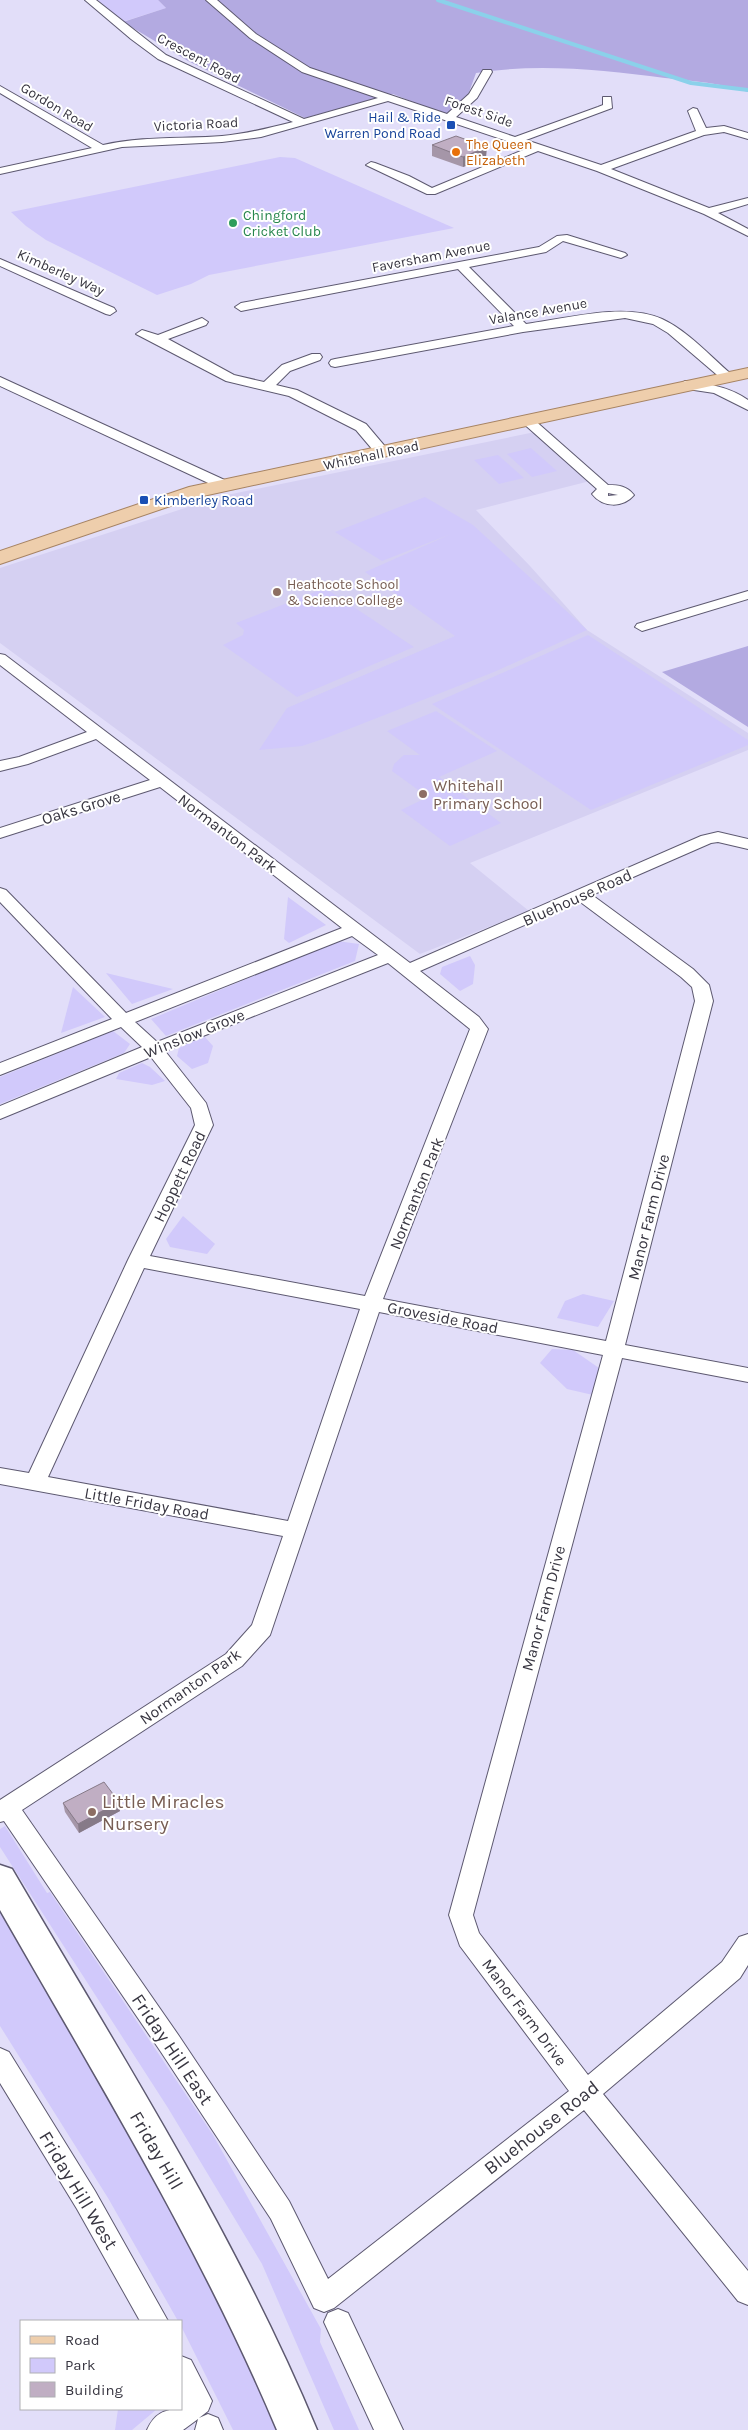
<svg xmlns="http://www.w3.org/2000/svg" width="748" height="2430" font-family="Karla,sans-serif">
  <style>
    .built { fill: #d5d0f2 }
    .green { fill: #d1c9fb }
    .forest { fill: #b3aae1 }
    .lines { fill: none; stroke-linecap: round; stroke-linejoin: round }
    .stream { stroke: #8bd1ea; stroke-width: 4 }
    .minor-casing { stroke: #5d5970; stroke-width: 2 }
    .secondary-casing { stroke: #5d5970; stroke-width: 3 }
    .primary-casing { stroke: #a68363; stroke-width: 2 }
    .minor { fill: #fff; fill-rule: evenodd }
    .secondary { fill: #fff; fill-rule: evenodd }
    .primary { fill: #eeceac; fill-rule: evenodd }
    .wall { fill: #a596a8 }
    .shaded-wall { fill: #867a88 }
    .building { fill: #c0aec3; stroke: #867a88 }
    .transit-dot { fill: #1a4fb4; stroke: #fff; stroke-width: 2 }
    .food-dot { fill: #e8710a; stroke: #fff; stroke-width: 2 }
    .leisure-dot { fill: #2e9e5b; stroke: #fff; stroke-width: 2 }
    .education-dot { fill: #8d6e63; stroke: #fff; stroke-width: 2 }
    .labels { text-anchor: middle; stroke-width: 4; stroke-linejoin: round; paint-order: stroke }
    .far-street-label { font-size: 14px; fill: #383641; stroke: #fff }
    .far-transit-label { font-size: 14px; fill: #164399; stroke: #fff; text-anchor: end }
    .far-food-label { font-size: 14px; fill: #c56008; stroke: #fff; text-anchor: start }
    .far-leisure-label { font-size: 14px; fill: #27864d; stroke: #fff; text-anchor: start }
    .far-education-label { font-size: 14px; fill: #785e54; stroke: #fff; text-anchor: start }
    .education-label { font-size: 16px; fill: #785e54; stroke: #fff; text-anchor: start }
    .street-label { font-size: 16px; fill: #383641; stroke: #fff }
    .near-education-label { font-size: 19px; fill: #785e54; stroke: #fff; text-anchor: start }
    .near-street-label { font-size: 19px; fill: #383641; stroke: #fff }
  </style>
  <rect width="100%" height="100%" fill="#e2def9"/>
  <!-- built -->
  <polygon class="built" points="540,431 594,480 476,510 530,566 587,630 748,733 748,750 470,863 529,911 420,954 0,643 0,568 222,496"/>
  <!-- green -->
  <g class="green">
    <polygon points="98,0 158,0 166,8 122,22"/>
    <polygon points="280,157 295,158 454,228 209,275 191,284 157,295 46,240 26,226 11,212"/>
    <polygon points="531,448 557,471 532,477 507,454"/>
    <polygon points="498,455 524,478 499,484 474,460"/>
    <polygon points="425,497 473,525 587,630 494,672 326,738 302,746 259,750 287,708 455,636 365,572 451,534 382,561 335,532"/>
    <polygon points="325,588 414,647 297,697 223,645 243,635 244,630 236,623"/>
    <polygon points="588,635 748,740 748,745 591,810 432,704"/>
    <polygon points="436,711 497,751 439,777 501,823 450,846 401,810 428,797 392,771 394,764 404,755 420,755 387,731"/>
    <polygon points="288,897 326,925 289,943 284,939"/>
    <polygon points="337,941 359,944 355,961 166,1036 151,1019"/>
    <polygon points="470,956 475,965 473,984 460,991 440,974 442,967"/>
    <polygon points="106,973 173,989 132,1004"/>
    <polygon points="73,987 105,1017 61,1033"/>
    <polygon points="113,1031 130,1044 124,1053 0,1104 0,1077"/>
    <polygon points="204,1036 213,1046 208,1063 192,1069 177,1056 179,1048"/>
    <polygon points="142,1063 150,1067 165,1081 152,1085 116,1079 119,1073"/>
    <polygon points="183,1216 215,1244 207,1254 170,1247 166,1239"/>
    <polygon points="583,1294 614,1301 598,1327 557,1318 565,1301"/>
    <polygon points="552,1349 573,1350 599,1368 593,1395 567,1389 540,1363"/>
    <polygon points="5,1826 47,1893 50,1892 213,2135 321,2329 320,2342 359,2430 334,2430 262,2264 168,2108 0,1847 0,1829"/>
    <polygon points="0,1911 123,2118 248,2346 285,2430 233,2430 181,2326 181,2321 178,2321 108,2198 0,2026"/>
    <polygon points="118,2409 157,2409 132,2430 115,2430"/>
  </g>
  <!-- forest -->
  <g class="forest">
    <path d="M158,0H748V92C722,83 693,81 665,78C602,70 539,63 476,73L467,98L448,116L393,94L305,118L188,61L123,22L166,8Z"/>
    <polygon points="748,646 748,727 662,672"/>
  </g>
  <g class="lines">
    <!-- stream -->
    <polyline class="stream" points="438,0 691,83 748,90"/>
    <defs>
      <g id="minor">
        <path d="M85,0H96L166,55L304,119L378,98L302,72L250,38L206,0H217L256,34L310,68L447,114L469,94L483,70H491L492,72L477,98L456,117L515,137L598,107L603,105V97H611L612,108L526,140L601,165L696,131L688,111L693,108L697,109L706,128L724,126L748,133V139L724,132L704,135L611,169L709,208L748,198V204L718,213L748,229V236L704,214L597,171L538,151L435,194H427L366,165L371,162L375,163L409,176L432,188L528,148L388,101L261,137L222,142L122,147L0,174V168L92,148L0,93V86L103,145C142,136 182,139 222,136C246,134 269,128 293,122L158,59L131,39Z"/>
        <path d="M567,235L625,253L627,255L621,258L563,241L546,252L469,267L526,324C565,319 625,302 662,319C688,331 710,356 731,374L733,377L731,380H723L668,333L653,324L625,318L523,332L335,367L331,366L329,363L331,360L335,359L514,326L458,269L241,311L235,307L241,303L539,247L557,236Z"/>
        <polygon points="0,259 114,308 116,311 110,315 106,314 0,266"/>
        <polygon points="202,318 208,322 206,325 168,339 234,375 264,382 282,365 312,354 320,354 322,357 320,360 290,371 276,385 297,390 366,424 388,450 389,453 388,456 378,456 356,430 289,396 226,381 136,334 142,330 158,335"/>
        <polygon points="0,377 229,482 231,485 224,489 219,488 0,386"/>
        <path d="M685,381C707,383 730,387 748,400V410L714,393L681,388L679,385Z"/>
        <path d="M528,417L532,418L608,485C619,485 627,486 634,495C623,508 603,508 592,494L597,489L524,424L522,421L524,418ZM608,493L618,495L608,496Z"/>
        <polygon points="748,591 748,599 642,631 635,627 637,624"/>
        <path d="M0,654L5,655L410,963L701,836L718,832L748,839V849L718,842L711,843L592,895L693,969L709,985L713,1001L625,1345L748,1368V1382L622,1358L473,1915L479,1933L588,2075L722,1962L739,1937L748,1934V1965L740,1978L603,2094L748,2271V2305L738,2301L584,2110L334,2308L324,2312L314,2308L271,2219L161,2052L4,1821L0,1822V1800L226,1654L252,1625L283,1536L0,1484V1468L29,1473L128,1260L195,1125L191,1108L151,1057L0,1119V1106L142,1047L121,1027L0,1075V1063L112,1019L0,902V888L6,890L126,1013L342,928L160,787L0,838V828L150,780L96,739L28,764L0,771V761L19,757L87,732L0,665ZM579,901L681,977L692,987L695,1001L606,1341L383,1299L488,1029L479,1017L420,971ZM352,936L378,955L157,1042L135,1022ZM388,963L470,1029L365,1296L150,1256L213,1125L206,1103L165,1051ZM144,1268L360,1309L288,1521L48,1477ZM379,1312L603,1355L449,1915L460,1946L569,2091L328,2279L289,2201L179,2036L22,1810L242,1666L270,1635Z"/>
        <polygon points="0,2048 9,2052 95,2191 168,2321 140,2321 77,2209 0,2083"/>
        <polygon points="338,2309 348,2313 403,2430 374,2430 324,2322 328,2313"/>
        <path d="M181,2356L191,2360L212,2401L208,2411L199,2418L208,2414L218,2418L223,2430H195L198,2419L183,2430H147C154,2414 164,2409 181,2409Z"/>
      </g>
      <path id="secondary" d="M0,1865L12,1869C119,2052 235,2233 317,2430H277C201,2249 97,2080 0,1910Z"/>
      <polygon id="primary" points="748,368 748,378 194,498 0,564 0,551 189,487"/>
    </defs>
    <!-- minor casing -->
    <use href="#minor" class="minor-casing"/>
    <!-- secondary casing -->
    <use href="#secondary" class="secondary-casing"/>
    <!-- primary casing -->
    <use href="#primary" class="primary-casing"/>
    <!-- minor -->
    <use href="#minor" class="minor"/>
    <!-- secondary -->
    <use href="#secondary" class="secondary"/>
    <!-- primary -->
    <use href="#primary" class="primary"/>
  </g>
  <!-- wall -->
  <g class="wall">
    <polygon points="432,145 486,158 463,167 432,156"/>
    <polygon points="63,1803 120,1811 79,1833 65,1812"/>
  </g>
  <!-- shaded-wall -->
  <g class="shaded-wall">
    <polygon points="487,147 486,158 463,167 463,157"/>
    <polygon points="119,1802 120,1811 79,1833 78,1824"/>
  </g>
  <!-- building -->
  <g class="building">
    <polygon points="456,136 487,147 463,157 432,145"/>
    <polygon points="104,1782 119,1802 78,1824 63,1803"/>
  </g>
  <!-- markers -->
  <g class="transit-dot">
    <rect x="446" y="120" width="10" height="10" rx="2.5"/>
    <rect x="139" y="495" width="10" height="10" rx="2.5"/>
  </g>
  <circle class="food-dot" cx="456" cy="152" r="5"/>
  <circle class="leisure-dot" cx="233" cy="223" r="5"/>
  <g class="education-dot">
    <circle cx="277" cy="592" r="5"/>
    <circle cx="423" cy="794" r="5"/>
    <circle cx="92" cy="1812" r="5"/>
  </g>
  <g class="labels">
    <!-- far-street labels -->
    <g class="far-street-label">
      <text transform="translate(199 58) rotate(28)" y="5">Crescent Road</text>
      <text transform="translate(57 107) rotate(31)" y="5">Gordon Road</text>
      <text transform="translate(479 111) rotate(19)" y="5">Forest Side</text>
      <text transform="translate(196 124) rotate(-3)" y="5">Victoria Road</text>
      <text transform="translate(431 256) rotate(-11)" y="5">Faversham Avenue</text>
      <text transform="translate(61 272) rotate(24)" y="5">Kimberley Way</text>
      <text transform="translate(538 311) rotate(-10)" y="5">Valance Avenue</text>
      <text transform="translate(371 455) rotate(-12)" y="5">Whitehall Road</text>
    </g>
    <!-- far-transit labels -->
    <g class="far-transit-label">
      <text x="441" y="122">Hail &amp; Ride<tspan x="441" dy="16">Warren Pond Road</tspan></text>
      <text x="154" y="505" text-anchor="start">Kimberley Road</text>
    </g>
    <!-- far-food labels -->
    <g class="far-food-label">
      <text x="466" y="149">The Queen<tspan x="466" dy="16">Elizabeth</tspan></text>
    </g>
    <!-- far-leisure labels -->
    <g class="far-leisure-label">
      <text x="243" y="220">Chingford<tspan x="243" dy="16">Cricket Club</tspan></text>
    </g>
    <!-- far-education labels -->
    <g class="far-education-label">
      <text x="287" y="589">Heathcote School<tspan x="287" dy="16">&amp; Science College</tspan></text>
    </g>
    <!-- education labels -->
    <g class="education-label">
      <text x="433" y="791">Whitehall<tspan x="433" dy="18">Primary School</tspan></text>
    </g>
    <!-- street labels -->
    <g class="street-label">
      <text transform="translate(81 807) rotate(-17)" y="6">Oaks Grove</text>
      <text transform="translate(228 833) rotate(37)" y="6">Normanton Park</text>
      <text transform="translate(577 897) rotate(-24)" y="6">Bluehouse Road</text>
      <text transform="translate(194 1033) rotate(-22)" y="6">Winslow Grove</text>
      <text transform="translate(179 1176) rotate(-64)" y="6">Hoppett Road</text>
      <text transform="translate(416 1193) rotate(-68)" y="6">Normanton Park</text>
      <text transform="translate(648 1217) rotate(-76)" y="6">Manor Farm Drive</text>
      <text transform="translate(443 1317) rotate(11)" y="6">Groveside Road</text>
      <text transform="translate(147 1503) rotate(10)" y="6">Little Friday Road</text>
      <text transform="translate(543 1608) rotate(-75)" y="6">Manor Farm Drive</text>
      <text transform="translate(190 1686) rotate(-35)" y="6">Normanton Park</text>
      <text transform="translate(525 2012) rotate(53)" y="6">Manor Farm Drive</text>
    </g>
    <!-- near-education labels -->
    <g class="near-education-label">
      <text x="102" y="1808">Little Miracles<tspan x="102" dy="22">Nursery</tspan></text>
    </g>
    <!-- near-street labels -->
    <g class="near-street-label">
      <text transform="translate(173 2049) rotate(56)" y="7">Friday Hill East</text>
      <text transform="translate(541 2127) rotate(-38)" y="7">Bluehouse Road</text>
      <text transform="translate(157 2150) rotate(60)" y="7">Friday Hill</text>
      <text transform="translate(79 2190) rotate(59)" y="7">Friday Hill West</text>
    </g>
  </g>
  <!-- legend -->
  <rect x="20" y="2320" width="162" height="90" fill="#ffffff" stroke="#afafb3"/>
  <rect x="30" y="2336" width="25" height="8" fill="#eeceac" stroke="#afafb3"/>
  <text x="65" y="2345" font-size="15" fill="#383641">Road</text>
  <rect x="30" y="2358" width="25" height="15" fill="#d1c9fb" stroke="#afafb3"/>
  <text x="65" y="2370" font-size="15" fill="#383641">Park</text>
  <rect x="30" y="2382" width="25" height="15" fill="#c0aec3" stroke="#afafb3"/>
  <text x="65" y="2395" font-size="15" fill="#383641">Building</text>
</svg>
